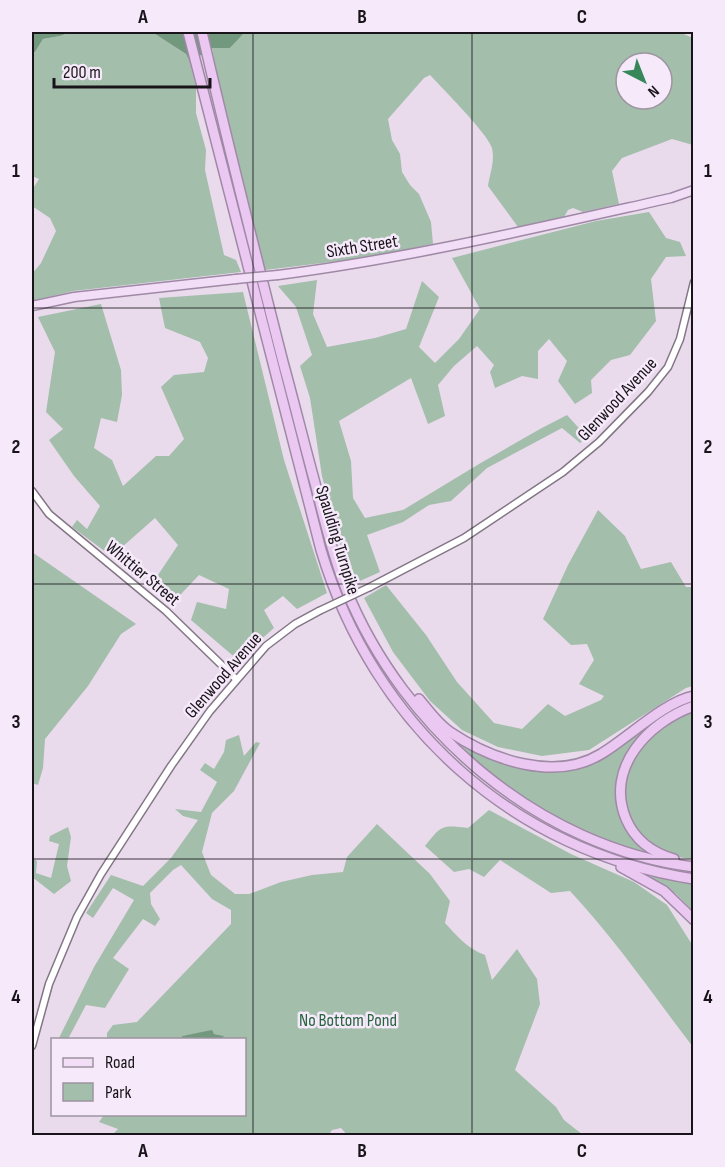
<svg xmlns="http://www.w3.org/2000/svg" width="725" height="1167" font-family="'Sofia Sans Condensed',sans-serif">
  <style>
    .green { fill: #a3beab; fill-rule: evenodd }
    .water { fill: #72987e }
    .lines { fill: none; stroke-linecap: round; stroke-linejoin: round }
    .minor-casing { stroke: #827685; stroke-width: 9 }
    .major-casing { stroke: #a089a6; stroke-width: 11 }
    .highway-casing { stroke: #a089a6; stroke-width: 12 }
    .minor { stroke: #fff; stroke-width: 6 }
    .major { stroke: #f2def7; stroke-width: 8 }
    .highway { stroke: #eac8f2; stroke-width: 9 }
    .minor-bridge-casing { stroke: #827685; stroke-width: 9; stroke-linecap: butt }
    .major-bridge-casing { stroke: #a089a6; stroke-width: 11; stroke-linecap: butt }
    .minor-bridge { stroke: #fff; stroke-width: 6 }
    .major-bridge { stroke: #f2def7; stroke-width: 8 }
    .grid { fill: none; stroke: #181419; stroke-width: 1.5; stroke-opacity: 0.55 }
    .labels { text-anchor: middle; stroke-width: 5; stroke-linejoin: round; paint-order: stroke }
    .street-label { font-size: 18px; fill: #181419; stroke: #f6e9fa }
    .park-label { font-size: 18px; fill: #26643f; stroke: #f6e9fa }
    .neatline { fill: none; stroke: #181419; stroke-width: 2 }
    .grid-label { font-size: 20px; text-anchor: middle; font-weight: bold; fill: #181419 }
  </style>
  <rect width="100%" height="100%" fill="#e9dbec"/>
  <!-- green -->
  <g class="green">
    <polygon points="71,32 152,32 186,54 190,62 196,88 196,113 206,150 205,170 224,255 236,260 241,272 73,291 32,301 32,274 41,263 56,231 50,218 32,206 32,190 39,179 32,176 32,52 35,52 43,39 60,36"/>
    <path d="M245,32H679L693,38V145L672,139L622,158L612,171L619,204L583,212L573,208L568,210L564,217L518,227L488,186C490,173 495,161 492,148C489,135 442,88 430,75L424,78L388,119L392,140L400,154L402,172L410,185L419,194L431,222L433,244L418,247L404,253L265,270L217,74L212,48H230ZM626,63H662V99H626Z"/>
    <polygon points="649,212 666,238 680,242 686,256 666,257 651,279 656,321 630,355 611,360 591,380 592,393 575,404 558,381 567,361 549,339 538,351 538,379 522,376 495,388 490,372 494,365 477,346 454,366 438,385 445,416 428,424 411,378 339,421 351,461 353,498 365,518 403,510 479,464 540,429 567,415 587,437 580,443 562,428 487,468 451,501 429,505 403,522 367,535 380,572 351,585 322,476 310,398 300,366 312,355 296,307 278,286 317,280 313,314 327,347 375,338 406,329 422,281 439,297 419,347 435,363 459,339 480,309 452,258 596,221"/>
    <polygon points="243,292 284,460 327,593 297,609 283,596 264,610 274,628 238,660 191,620 197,602 226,609 229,589 199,575 182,593 173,606 150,587 178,545 155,518 121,548 145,573 141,578 72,527 77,520 87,529 100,506 74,476 49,440 63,429 46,412 55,352 38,317 101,304 121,370 122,395 117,422 101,418 94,448 112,460 123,486 156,456 169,456 184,439 161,387 174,375 204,372 208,358 200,342 165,328 159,298"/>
    <polygon points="598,510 625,536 641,569 671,562 686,587 693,587 693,686 686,688 589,750 542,756 498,747 462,730 430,701 393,652 364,598 386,585 426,635 457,682 494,723 522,729 548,704 565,716 601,700 604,696 579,684 594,660 587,644 571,645 543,619 568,565"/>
    <polygon points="32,552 136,624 121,634 88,686 45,739 43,768 38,785 32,783"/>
    <path d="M693,700V704L641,738L619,799L649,853C596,841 544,815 500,783C479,769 461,748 443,731L455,741L490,758L512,765L550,769L620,746L676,707Z"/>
    <path d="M693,710V859C685,858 674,857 666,854C623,835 612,783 641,746C653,730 676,718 693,710Z"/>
    <path d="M239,735L244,756L256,742L260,743L234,791L212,813L202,852L211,875L235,894H249L281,882L312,875L343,872L347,857L377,824L430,874L450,901L445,923C457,936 468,949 485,955L492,980L517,949L537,979L540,1004L515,1070L556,1107L564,1120L583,1135L348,1136L341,1128L332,1130L328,1136H115L113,1134L118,1129L99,1122L104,1115L244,1114V1040L221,1039L223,1036L214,1034L212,1031L182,1036V1039H107V1033L113,1025L137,1022L231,924V910L212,899L181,865L173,870L150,893L151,904L160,919L155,926L143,919L113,958L129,969L105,1008L86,1005L68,1039L58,1040L94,967L134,900L113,888L93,918L86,913L111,875L143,886L171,858L198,820L183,816L175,809L201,812L217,782L200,770L205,763L214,769L224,752L226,740Z"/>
    <path d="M489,810L571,854L634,882L667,905L693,946V1047C653,995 616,940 570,891L551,893L500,860L484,877L469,869L454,872L425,846C442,825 441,825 468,828Z"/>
    <polygon points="68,827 71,837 67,866 71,881 54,894 32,877 32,858 37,861 36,873 51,878 59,844 49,841 50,836"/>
    <polygon points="651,876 693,884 693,911 676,894 650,878"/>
  </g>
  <!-- water -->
  <g class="water">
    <polygon points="32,32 71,32 60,36 43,39 35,52 32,52"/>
    <polygon points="152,32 245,32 230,48 212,48 190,62 186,54"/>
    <polygon points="212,1030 214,1034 224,1036 221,1039 182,1039 182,1036"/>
  </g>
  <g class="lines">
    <defs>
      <g id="minor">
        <polyline points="32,491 49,514 166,611 236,679"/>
        <polyline points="370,587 464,538 563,472 599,442 648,392 668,367 680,339 694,282"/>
        <polyline points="32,1046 49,984 77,917 101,874 171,766 210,711 266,646 295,624 319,611"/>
      </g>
      <g id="major">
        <path d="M278,275C410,258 541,227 671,198L694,190"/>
        <polyline points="32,306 74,297 236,279"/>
      </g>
      <g id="highway">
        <path d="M188,32L321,550C373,724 513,852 694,879"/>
        <path d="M202,32C227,142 255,252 283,362C294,402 304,443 315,483C324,519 333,555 346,589C403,730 540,848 694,867"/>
        <path d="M419,699C428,710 438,724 450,732C492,760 555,782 601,754C628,738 664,702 694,696"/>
        <path d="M674,859C653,853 635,840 626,819C605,768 648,722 694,706"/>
        <polyline points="621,867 664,891 694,920"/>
      </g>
    </defs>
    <!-- minor casing -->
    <use href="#minor" class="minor-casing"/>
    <!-- major casing -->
    <use href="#major" class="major-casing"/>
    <!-- highway casing -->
    <use href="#highway" class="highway-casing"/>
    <!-- minor -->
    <use href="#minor" class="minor"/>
    <!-- major -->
    <use href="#major" class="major"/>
    <!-- highway -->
    <use href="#highway" class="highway"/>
    <defs>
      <polyline id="minor-bridge" points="319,611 370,587"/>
      <polyline id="major-bridge" points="236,279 278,275"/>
    </defs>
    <!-- minor-bridge casing -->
    <use href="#minor-bridge" class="minor-bridge-casing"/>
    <!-- major-bridge casing -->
    <use href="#major-bridge" class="major-bridge-casing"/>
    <!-- minor-bridge -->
    <use href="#minor-bridge" class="minor-bridge"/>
    <!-- major-bridge -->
    <use href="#major-bridge" class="major-bridge"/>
  </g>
  <!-- grid -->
  <path class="grid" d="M253,32V1136M472,32V1136M32,308H694M32,584H694M32,859H694"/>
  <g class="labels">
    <!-- street labels -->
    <g class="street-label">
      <text transform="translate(362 246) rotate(-9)" y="6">Sixth Street</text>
      <text transform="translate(617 399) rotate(-47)" y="6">Glenwood Avenue</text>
      <text transform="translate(338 540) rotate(73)" y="6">Spaulding Turnpike</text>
      <text transform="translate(143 573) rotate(40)" y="6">Whittier Street</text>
      <text transform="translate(223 675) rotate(-49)" y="6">Glenwood Avenue</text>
    </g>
    <!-- park labels -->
    <g class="park-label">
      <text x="348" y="1026">No Bottom Pond</text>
    </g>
  </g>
  <!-- border -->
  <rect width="725" height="1167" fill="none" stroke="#f6e9fa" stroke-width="66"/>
  <!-- legend -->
  <rect x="51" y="1038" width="195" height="78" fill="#f6e9fa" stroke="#9d94a0" stroke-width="1.5"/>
  <rect x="63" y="1058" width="30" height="9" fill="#f2def7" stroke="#9d94a0" stroke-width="1.5"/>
  <text x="105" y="1068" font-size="18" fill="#181419">Road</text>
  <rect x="63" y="1083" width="30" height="18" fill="#a3beab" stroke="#9d94a0" stroke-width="1.5"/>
  <text x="105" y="1098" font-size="18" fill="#181419">Park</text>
  <!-- north arrow -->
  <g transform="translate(644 81) rotate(138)"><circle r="28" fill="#f6e9fa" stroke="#9d94a0" stroke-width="1.5"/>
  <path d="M0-4.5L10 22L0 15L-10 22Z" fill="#378758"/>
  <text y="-9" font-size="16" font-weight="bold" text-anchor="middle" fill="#181419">N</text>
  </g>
  <!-- scale -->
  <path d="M54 78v9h156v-9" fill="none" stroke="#181419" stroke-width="3"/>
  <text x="63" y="78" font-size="18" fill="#181419" stroke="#f6e9fa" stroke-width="4.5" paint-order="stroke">200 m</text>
  <rect x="33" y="33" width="659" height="1101" class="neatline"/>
  <g class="grid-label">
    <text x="143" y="23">A</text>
    <text x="362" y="23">B</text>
    <text x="582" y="23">C</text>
    <text x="16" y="177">1</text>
    <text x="708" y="177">1</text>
    <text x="16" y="453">2</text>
    <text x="708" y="453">2</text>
    <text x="16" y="728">3</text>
    <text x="708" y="728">3</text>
    <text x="16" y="1003">4</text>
    <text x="708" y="1003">4</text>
    <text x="143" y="1157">A</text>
    <text x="362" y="1157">B</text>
    <text x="582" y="1157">C</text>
  </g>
</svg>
